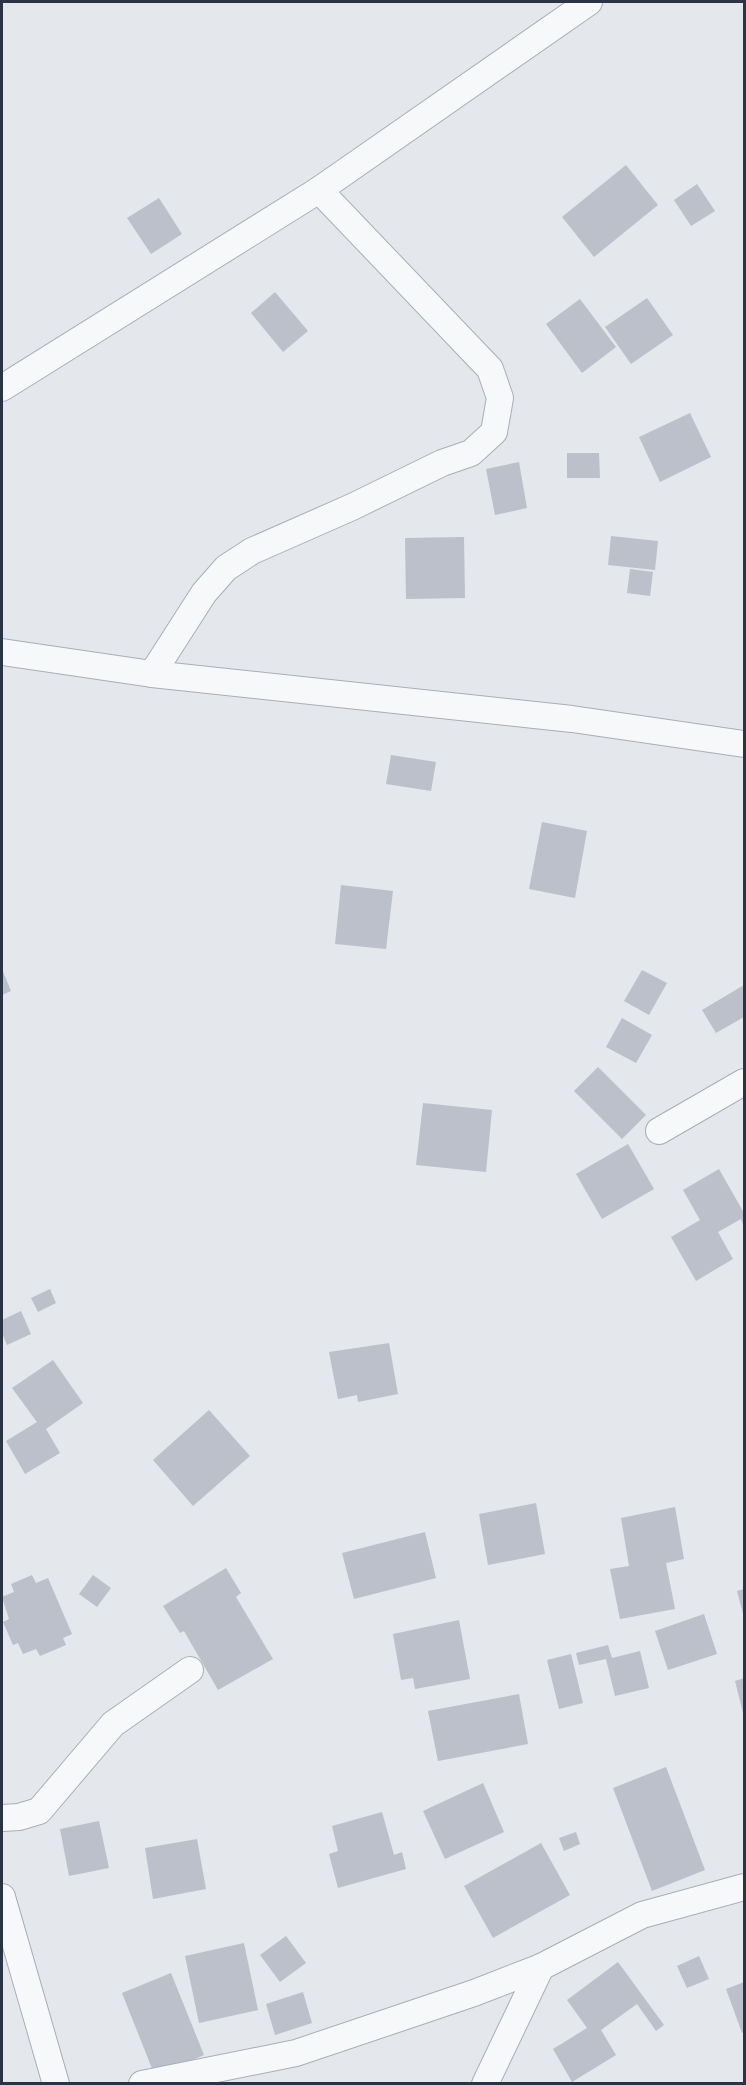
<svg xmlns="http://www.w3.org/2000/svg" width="746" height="2085" font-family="Rubik,sans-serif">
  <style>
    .building { fill: #bbc0ca }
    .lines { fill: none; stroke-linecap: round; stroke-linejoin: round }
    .street-casing { stroke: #a9aeb7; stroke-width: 28 }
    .street { stroke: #f7f8fa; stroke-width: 26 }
  </style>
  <rect width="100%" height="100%" fill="#e4e7ec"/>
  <!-- building -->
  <g class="building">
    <polygon points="626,165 658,205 594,257 562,217"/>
    <polygon points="697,184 715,211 691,226 674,200"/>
    <polygon points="159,198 182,234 151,254 127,218"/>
    <polygon points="275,292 308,331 283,352 251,313"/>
    <polygon points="647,298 673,335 631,364 605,327"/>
    <polygon points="580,299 616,347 582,373 546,324"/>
    <polygon points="690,413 711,457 660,482 639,437"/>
    <polygon points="567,453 599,453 600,478 567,478"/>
    <polygon points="519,462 527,508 495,515 486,469"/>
    <polygon points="611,536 658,541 655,570 608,565"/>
    <polygon points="464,537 465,598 406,599 405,538"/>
    <polygon points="630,569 653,572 650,596 627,593"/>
    <polygon points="391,755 436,762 431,791 386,784"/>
    <polygon points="542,822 587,831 575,898 529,889"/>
    <polygon points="341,885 393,891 386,949 335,944"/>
    <polygon points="2,969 11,991 2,995"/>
    <polygon points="642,970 667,983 649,1015 624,1001"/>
    <polygon points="744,985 744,1017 716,1033 702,1010"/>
    <polygon points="622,1018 652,1035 636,1063 606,1047"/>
    <polygon points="598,1067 646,1115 622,1139 574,1091"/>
    <polygon points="423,1103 492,1110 486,1172 416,1165"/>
    <polygon points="628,1144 654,1189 602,1219 576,1174"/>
    <polygon points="719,1169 744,1213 744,1228 741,1219 718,1232 733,1259 696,1281 671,1237 700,1220 683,1190"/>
    <polygon points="50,1289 56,1303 38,1312 31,1298"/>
    <polygon points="21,1311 31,1334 7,1345 2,1333 2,1320"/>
    <polygon points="389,1343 398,1394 358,1402 357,1395 338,1399 329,1352"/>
    <polygon points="53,1360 83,1403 46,1429 60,1453 25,1474 6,1441 37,1422 12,1388"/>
    <polygon points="209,1410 250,1456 193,1506 153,1460"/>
    <polygon points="536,1503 545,1554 488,1565 479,1514"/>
    <polygon points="675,1507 684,1559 666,1563 675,1609 620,1619 610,1569 629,1566 621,1518"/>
    <polygon points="425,1532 436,1578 354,1599 342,1553"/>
    <polygon points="226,1568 241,1593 236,1597 273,1659 218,1690 184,1631 180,1633 163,1606"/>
    <polygon points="32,1575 36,1583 48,1578 72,1634 63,1638 66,1645 40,1656 36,1649 23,1654 18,1643 13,1645 3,1622 9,1619 2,1597 14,1592 11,1584"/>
    <polygon points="93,1575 111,1588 97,1607 79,1594"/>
    <polygon points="744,1589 744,1618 737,1591"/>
    <polygon points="704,1614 717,1654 668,1670 655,1631"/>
    <polygon points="459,1620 470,1679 415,1689 413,1678 401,1680 393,1634"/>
    <polygon points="608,1645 612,1658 640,1651 649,1688 615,1696 606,1659 579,1665 576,1653"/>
    <polygon points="571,1654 583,1703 559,1709 547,1660"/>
    <polygon points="744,1678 744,1717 735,1681"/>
    <polygon points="519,1694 528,1744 438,1761 428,1711"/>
    <polygon points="666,1767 705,1870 652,1891 613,1788"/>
    <polygon points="483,1783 504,1832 445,1859 423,1811"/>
    <polygon points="382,1812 394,1855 402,1852 406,1869 338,1888 329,1854 338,1851 332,1826"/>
    <polygon points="99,1821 109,1868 69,1876 60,1829"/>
    <polygon points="576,1832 580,1844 564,1851 559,1838"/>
    <polygon points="197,1839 206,1889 153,1899 145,1848"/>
    <polygon points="541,1843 570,1895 493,1938 464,1886"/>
    <polygon points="286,1936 306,1963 280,1982 260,1955"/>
    <polygon points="244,1943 258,2010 199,2023 185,1956"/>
    <polygon points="699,1956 709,1979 687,1988 677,1966"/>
    <polygon points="618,1962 664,2025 656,2031 637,2004 601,2030 616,2055 572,2082 553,2049 587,2028 567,2000"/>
    <polygon points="171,1973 204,2055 155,2076 122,1993"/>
    <polygon points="744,1982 744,2032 742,2033 726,1989"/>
    <polygon points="303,1992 312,2023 275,2035 266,2004"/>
  </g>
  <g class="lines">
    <defs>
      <g id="street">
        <polyline points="2,388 319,190 589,2"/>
        <polyline points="2,652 152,674 572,719 744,744"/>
        <polyline points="152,674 204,593 226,568 252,551 352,507 442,463 471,453 494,432 500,398 490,369 319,190"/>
        <polyline points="659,1131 744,1082"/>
        <polyline points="2,1818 19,1817 39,1811 113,1724 190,1670"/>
        <polyline points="2,1897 56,2084"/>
        <polyline points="142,2084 296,2053 474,1993 541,1967 642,1915 744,1887"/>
        <polyline points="485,2084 541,1967"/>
      </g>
    </defs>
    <!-- street casing -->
    <use href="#street" class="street-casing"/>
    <!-- street -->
    <use href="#street" class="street"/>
  </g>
  <!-- border -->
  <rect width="746" height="2085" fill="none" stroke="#2b3445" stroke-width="6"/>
</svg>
